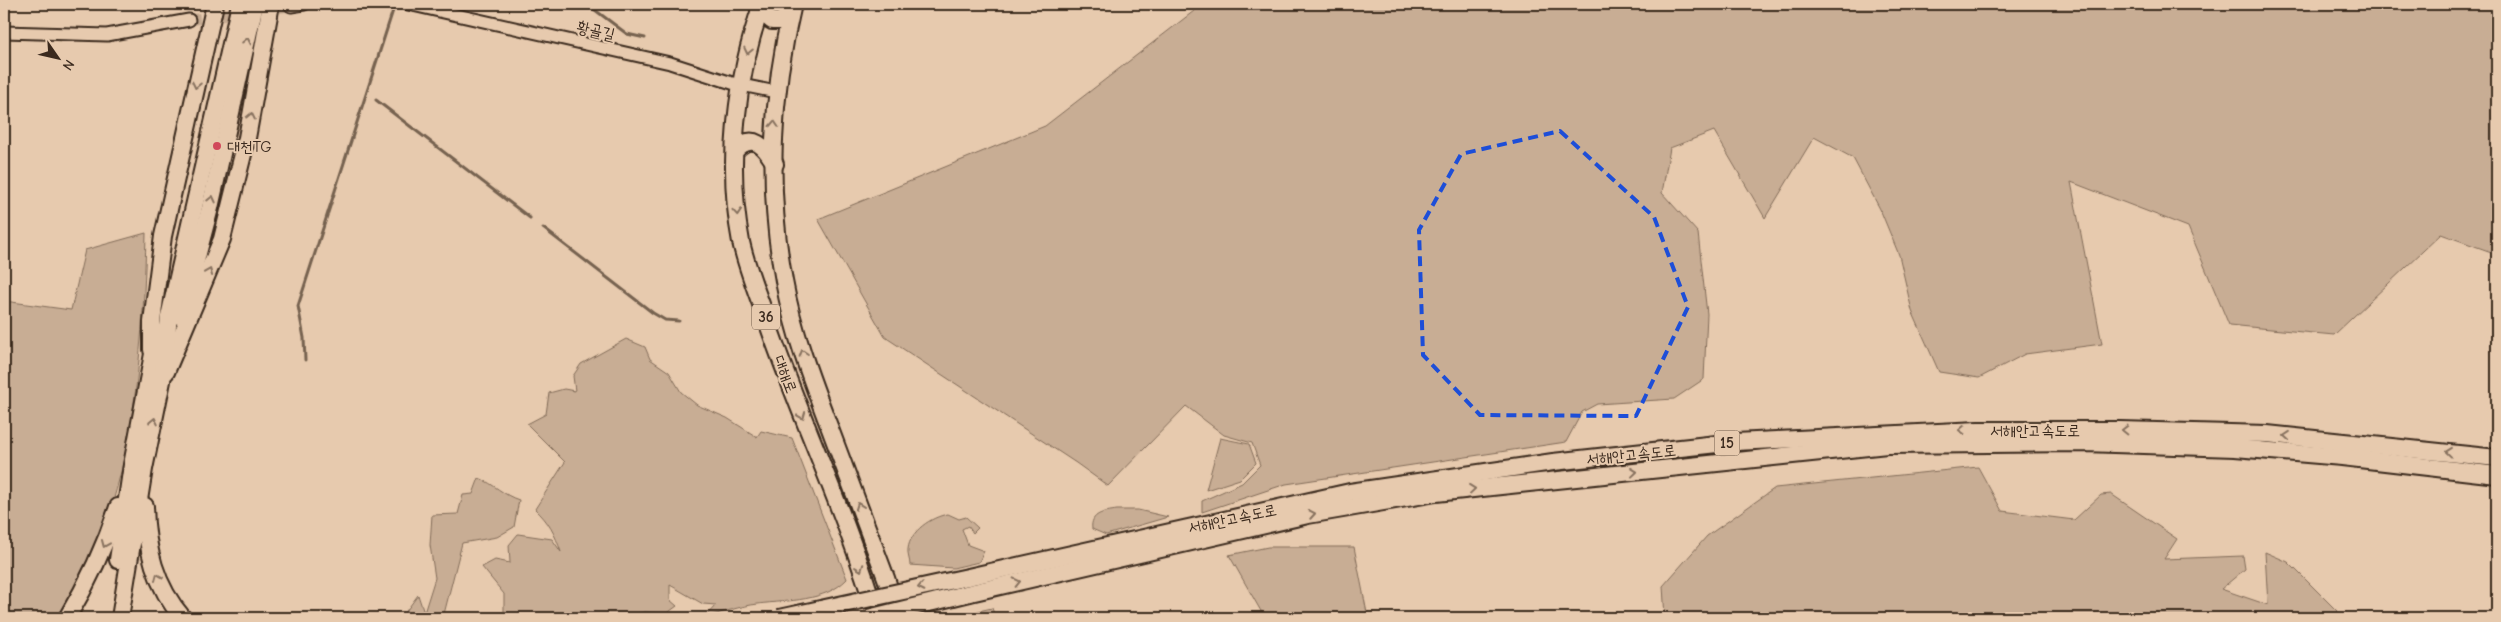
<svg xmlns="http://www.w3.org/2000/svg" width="2501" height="622" font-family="'Comic Neue','Poor Story',sans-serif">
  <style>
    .green { fill: #c8ad94; stroke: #826c59 }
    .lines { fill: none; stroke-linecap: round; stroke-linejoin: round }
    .stream { stroke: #766250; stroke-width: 3 }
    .minor-tunnel { stroke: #c5aa91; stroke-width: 11; stroke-dasharray: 11 5.5; stroke-linecap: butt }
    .minor-casing { stroke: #3b2a1e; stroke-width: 15 }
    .highway-casing { stroke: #3b2a1e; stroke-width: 20 }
    .minor { stroke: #e7caae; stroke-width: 11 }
    .highway { stroke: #e7caae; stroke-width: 16 }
    .highway-bridge-casing { stroke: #3b2a1e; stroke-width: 20; stroke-linecap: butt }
    .highway-bridge { stroke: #e7caae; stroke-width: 16 }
    .oneway { stroke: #88725f }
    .marked { fill: none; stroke: #1d4ed8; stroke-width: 4; stroke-dasharray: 10 6; stroke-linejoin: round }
    .poi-dot { fill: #d1495b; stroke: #e7caae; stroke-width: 2 }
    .labels { text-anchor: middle; stroke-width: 4; stroke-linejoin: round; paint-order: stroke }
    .shield { fill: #e7caae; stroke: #6f5a49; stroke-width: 1 }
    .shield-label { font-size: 15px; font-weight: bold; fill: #3b2a1e }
    .street-label { font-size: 16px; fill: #3b2a1e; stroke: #e7caae }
    .poi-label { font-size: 16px; fill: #3b2a1e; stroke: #e7caae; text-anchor: start }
  </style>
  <rect width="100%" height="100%" fill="#e7caae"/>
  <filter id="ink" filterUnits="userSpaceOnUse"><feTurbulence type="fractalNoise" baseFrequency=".02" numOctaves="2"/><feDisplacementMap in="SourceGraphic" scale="10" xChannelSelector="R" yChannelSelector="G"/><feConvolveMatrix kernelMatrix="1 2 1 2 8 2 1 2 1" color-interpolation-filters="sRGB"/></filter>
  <g filter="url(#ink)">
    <!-- green -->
    <g class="green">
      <polygon points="1203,4 2497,4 2497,254 2441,234 2334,335 2229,325 2188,227 2071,182 2102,344 2025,354 1979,378 1939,372 1912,311 1899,255 1880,209 1853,158 1814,137 1765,218 1714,131 1670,148 1662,193 1698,233 1707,314 1704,379 1674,399 1597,404 1582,412 1566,442 1286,484 1202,512 1202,501 1242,483 1260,465 1252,443 1224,435 1186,406 1108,486 1076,463 885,337 818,219 1045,126"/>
      <path d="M146,233C144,332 136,452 98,544C87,569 73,594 60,618H4V301L71,310L85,250Z"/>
      <path d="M626,339L645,347L650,359L669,372L681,392L697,405L727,418L757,437L761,431L792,438L847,579C825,602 788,600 758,604C740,606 722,613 705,617L716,605L703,604L670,585V600L677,606L666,614L645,612L619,618H504V594L482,567L495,560L510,563L509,545L518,534L552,539L561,552C555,534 549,522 535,509L565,462L527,424L546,414L549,393L564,389L575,391L573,376L581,364Z"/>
      <polygon points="1220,438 1249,444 1256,463 1240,479 1206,490"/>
      <polygon points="1978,467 2002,511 2074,520 2101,495 2111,494 2177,539 2164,559 2243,556 2245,569 2221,589 2268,605 2265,552 2288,562 2344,618 1665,618 1663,586 1707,536 1775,488"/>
      <path d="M479,478C494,484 503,495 519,500L514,527L497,537L462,543L443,618H401L418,595L424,613L435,578L430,545L432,515L458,514L463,495L473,494Z"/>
      <path d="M1117,510H1138L1168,517L1106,535L1092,529C1090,513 1104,512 1117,510Z"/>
      <path d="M948,514L959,519L966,517L978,528L973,533L968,526L962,529L968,545L984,551L979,562L953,568L910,565C910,560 907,554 908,549C910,531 931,517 948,514Z"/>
      <polygon points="1268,547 1354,547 1368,618 1271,618 1269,614 1262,613 1229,555"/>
      <polygon points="992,608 994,614 992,618 947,618"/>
    </g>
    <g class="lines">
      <!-- stream -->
      <g class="stream">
        <polyline points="587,4 627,34 645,38"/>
        <polyline points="376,100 530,218"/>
        <polyline points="543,228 653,313 665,320 679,321"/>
        <polyline points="305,360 304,338 298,306 395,4"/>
      </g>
      <!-- minor-tunnel -->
      <g class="minor-tunnel">
        <polyline points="263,10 291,6"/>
        <polyline points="189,20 245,13"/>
      </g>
      <defs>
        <g id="minor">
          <polyline points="408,4 670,63 732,83 776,92"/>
          <polyline points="291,6 304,4"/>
          <polyline points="4,32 107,35 189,20"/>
        </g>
        <g id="highway">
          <path d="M762,4C736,78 726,164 741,242C747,269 758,295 767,321C801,421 848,517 877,618"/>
          <path d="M793,4C771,94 767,190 784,281C793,331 811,379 829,426C848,476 867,527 886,578L895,606"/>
          <polyline points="759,10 772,21 780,21 790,13"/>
          <path d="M735,151C753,131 765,147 775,164"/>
          <polyline points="181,317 210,208 255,4"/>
          <polyline points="152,350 152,322 163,236 215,4"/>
          <polyline points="166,372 222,239 247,138 271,4"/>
          <path d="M145,506C146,548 155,586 183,618"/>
          <polyline points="118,560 132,465 156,338"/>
          <polyline points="968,577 1350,492 1553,462 1735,442 1978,430 2120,430 2267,434 2497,458"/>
          <polyline points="970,593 1308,515 1436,493 1887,445 2084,443 2235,448 2342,457 2497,475"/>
          <path d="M67,618C88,583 105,546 118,507"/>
          <polyline points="120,618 144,469 162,381 169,317 240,4"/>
        </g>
      </defs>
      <!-- minor casing -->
      <use href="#minor" class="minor-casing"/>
      <!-- highway casing -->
      <use href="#highway" class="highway-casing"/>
      <!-- minor -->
      <use href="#minor" class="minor"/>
      <!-- highway -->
      <use href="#highway" class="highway"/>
      <defs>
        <g id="highway-bridge">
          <polyline points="779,618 968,577"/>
          <polyline points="868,618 970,593"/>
        </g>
      </defs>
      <!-- highway-bridge casing -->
      <use href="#highway-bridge" class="highway-bridge-casing"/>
      <!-- highway-bridge -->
      <use href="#highway-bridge" class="highway-bridge"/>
    </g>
    <!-- one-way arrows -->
    <defs><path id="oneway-chevron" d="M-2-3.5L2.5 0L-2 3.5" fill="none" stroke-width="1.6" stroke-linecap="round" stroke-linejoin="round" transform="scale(1.25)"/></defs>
    <g class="oneway">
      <use href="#oneway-chevron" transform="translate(247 41) rotate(-78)"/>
      <use href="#oneway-chevron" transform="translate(748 51) rotate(103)"/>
      <use href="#oneway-chevron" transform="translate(196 85) rotate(102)"/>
      <use href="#oneway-chevron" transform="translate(251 116) rotate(-78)"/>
      <use href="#oneway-chevron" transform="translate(774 124) rotate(-87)"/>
      <use href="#oneway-chevron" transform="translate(212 199) rotate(-77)"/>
      <use href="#oneway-chevron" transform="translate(737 212) rotate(86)"/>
      <use href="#oneway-chevron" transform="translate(209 272) rotate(-68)"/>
      <use href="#oneway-chevron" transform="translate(803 353) rotate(-108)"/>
      <use href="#oneway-chevron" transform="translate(802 416) rotate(68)"/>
      <use href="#oneway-chevron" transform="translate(154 421) rotate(-78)"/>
      <use href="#oneway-chevron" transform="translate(1962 430) rotate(177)"/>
      <use href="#oneway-chevron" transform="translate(2125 430) rotate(-179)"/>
      <use href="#oneway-chevron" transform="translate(2287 436) rotate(-175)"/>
      <use href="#oneway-chevron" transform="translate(2449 452) rotate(-174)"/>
      <use href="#oneway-chevron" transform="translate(1634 472) rotate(-6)"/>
      <use href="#oneway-chevron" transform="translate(1472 489) rotate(-6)"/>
      <use href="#oneway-chevron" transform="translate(859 506) rotate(-110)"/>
      <use href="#oneway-chevron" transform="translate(1312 514) rotate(-10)"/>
      <use href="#oneway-chevron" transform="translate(105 544) rotate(113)"/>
      <use href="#oneway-chevron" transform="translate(860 568) rotate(70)"/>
      <use href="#oneway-chevron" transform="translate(158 577) rotate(-113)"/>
      <use href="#oneway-chevron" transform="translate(1017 582) rotate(-13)"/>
      <use href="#oneway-chevron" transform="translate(921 587) rotate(168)"/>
    </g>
  </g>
  <!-- marked area -->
  <path class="marked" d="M1560,131L1654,217L1688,307L1636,416L1480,415L1423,355L1419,230L1461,154Z"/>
  <!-- markers -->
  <circle class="poi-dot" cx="217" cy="146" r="5"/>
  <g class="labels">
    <!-- shield labels -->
    <g class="shield">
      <rect x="752" y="304.5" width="28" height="25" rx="4"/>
      <rect x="1714.5" y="430.5" width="25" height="25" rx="4"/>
    </g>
    <g class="shield-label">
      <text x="766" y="322">36</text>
      <text x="1727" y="448">15</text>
    </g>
    <!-- street labels -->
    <g class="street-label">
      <text transform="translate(596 30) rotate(13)" y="6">황골길</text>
      <text transform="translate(786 374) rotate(69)" y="6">대해로</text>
      <text x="2035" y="436">서해안고속도로</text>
      <text transform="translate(1631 454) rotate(-6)" y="6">서해안고속도로</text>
      <text transform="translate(1232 518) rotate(-12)" y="6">서해안고속도로</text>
    </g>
    <!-- poi labels -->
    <g class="poi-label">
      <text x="227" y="152">대천TG</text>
    </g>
  </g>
  <!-- margin -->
  <rect width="2501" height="622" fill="none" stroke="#e7caae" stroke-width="20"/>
  <rect x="10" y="10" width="2481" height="602" fill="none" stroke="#3b2a1e" stroke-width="2" filter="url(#ink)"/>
  <!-- north arrow -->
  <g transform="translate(58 58) rotate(124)" stroke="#e7caae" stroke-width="4" paint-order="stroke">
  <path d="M0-4L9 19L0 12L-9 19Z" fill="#3b2a1e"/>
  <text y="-8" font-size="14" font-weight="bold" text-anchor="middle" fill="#3b2a1e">N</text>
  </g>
</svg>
